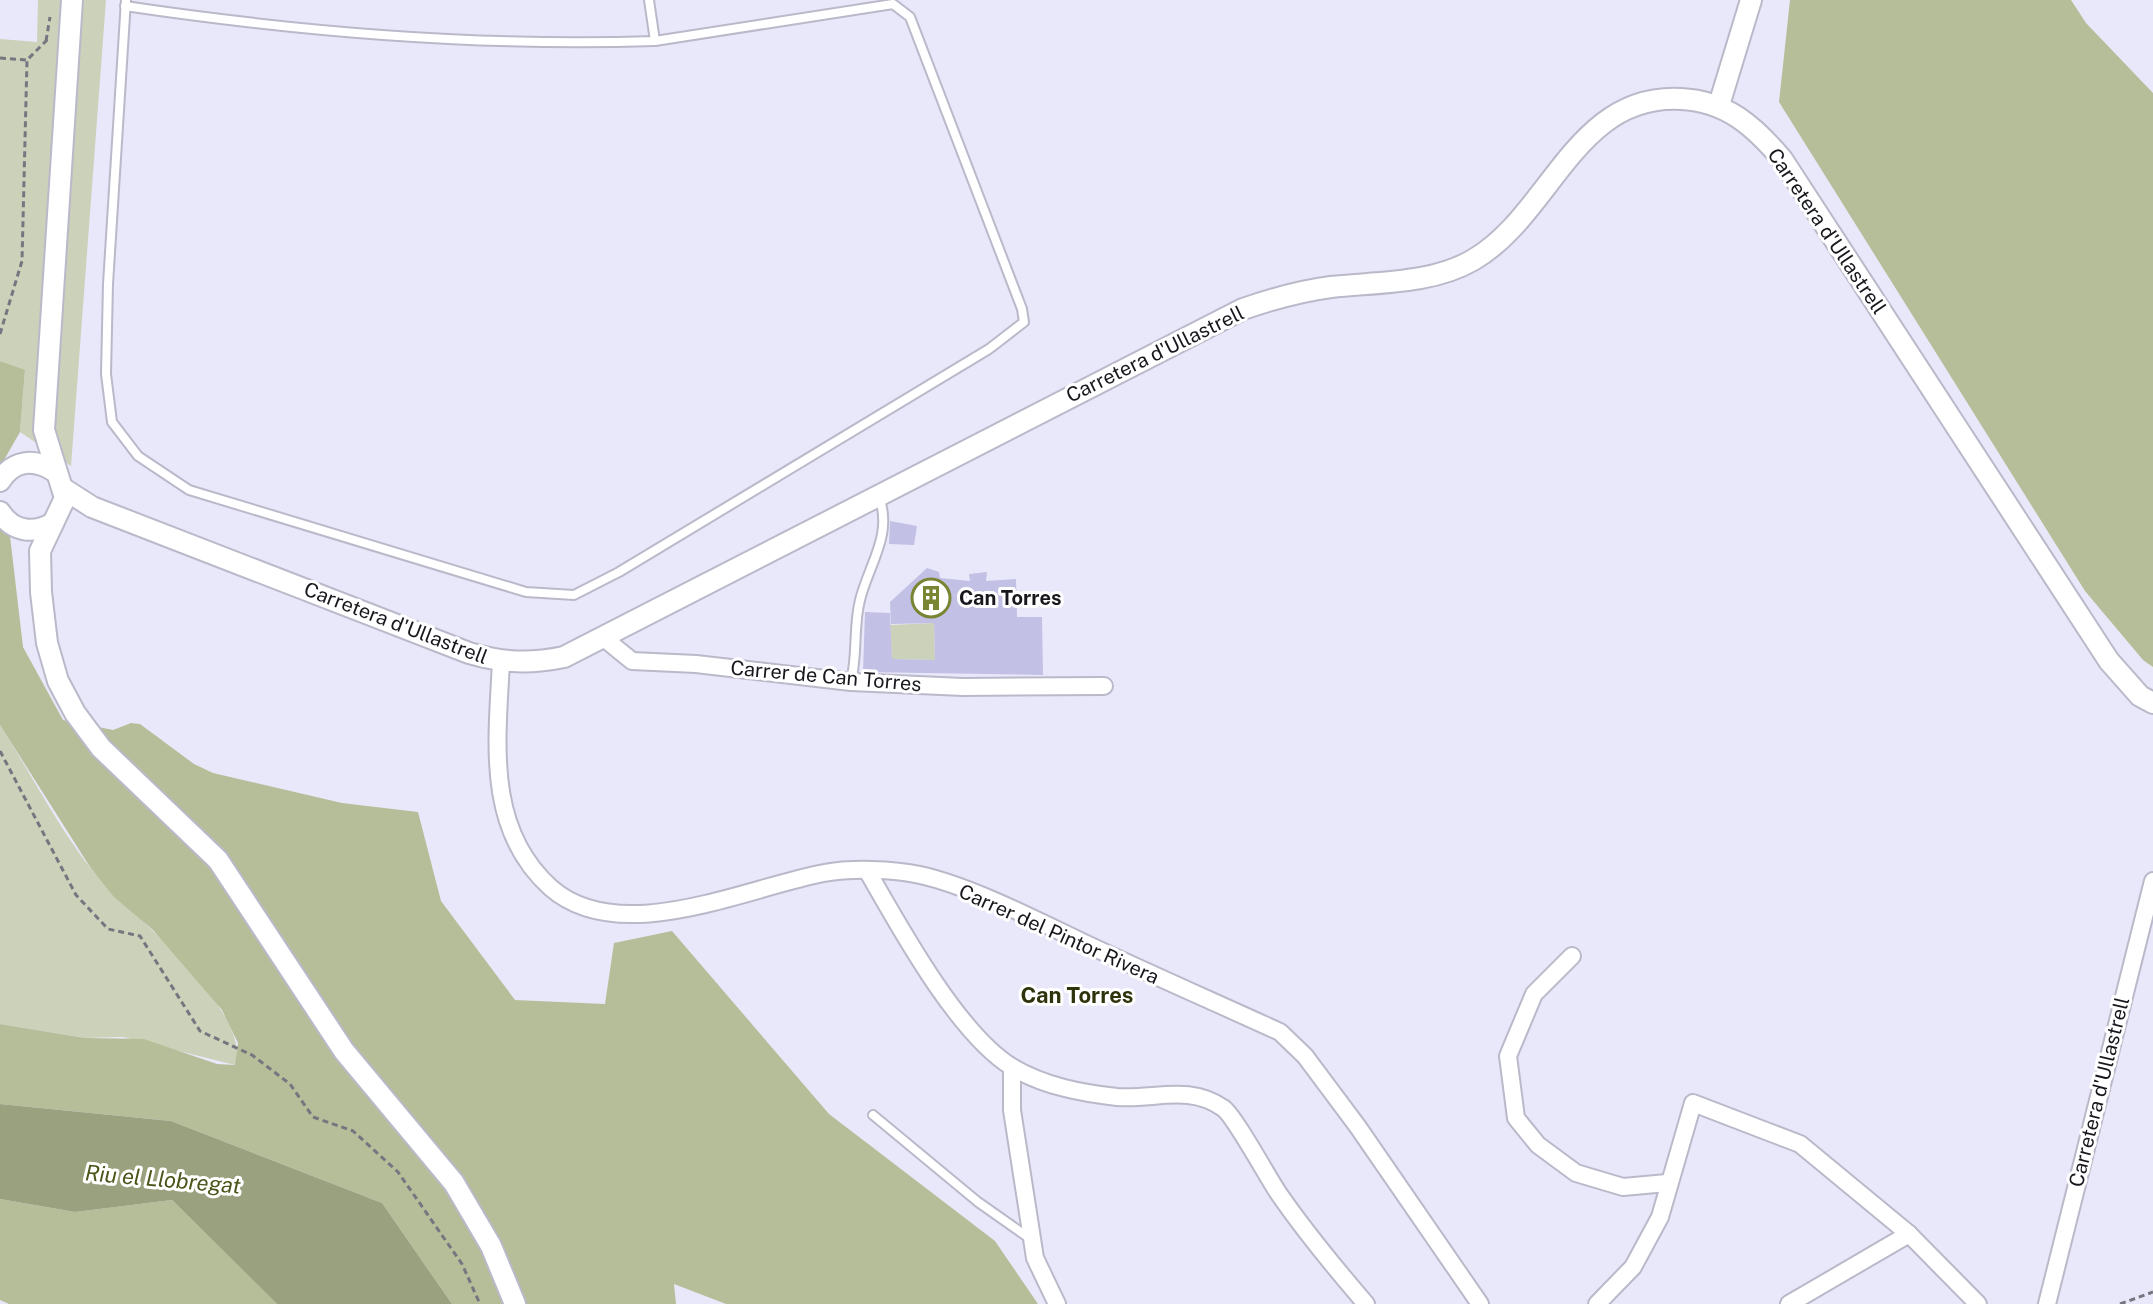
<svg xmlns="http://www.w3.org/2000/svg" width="2153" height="1304" font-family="'Public Sans',sans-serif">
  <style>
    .green { fill: #ccd1b9 }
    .forest { fill: #b6be99 }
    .water { fill: #9aa17e }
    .building { fill: #c2c0e4 }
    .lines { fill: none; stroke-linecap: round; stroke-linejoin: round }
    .service-casing { stroke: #b9b9ca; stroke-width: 12 }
    .minor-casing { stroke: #b9b9ca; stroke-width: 20 }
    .tertiary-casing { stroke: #b9b9ca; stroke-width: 24 }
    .path { stroke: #767681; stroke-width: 3; stroke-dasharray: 6 4; stroke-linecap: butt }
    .service { stroke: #fff; stroke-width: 8 }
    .minor { stroke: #fff; stroke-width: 16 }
    .tertiary { stroke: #fff; stroke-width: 20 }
    .labels { text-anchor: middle; stroke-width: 6; stroke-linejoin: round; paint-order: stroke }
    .street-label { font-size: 20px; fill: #17171d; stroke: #fff }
    .poi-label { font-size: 20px; font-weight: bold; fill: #17171d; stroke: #fff; text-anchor: start }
    .neighbourhood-label { font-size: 22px; font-weight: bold; fill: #2e330b; stroke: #fff }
    .water-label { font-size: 22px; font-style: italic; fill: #4c541a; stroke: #fff }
  </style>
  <rect width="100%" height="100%" fill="#e9e8fa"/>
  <!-- green -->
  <g class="green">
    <polygon points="38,0 106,0 71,466 20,432 25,371 0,361 0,39 37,42"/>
    <polygon points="934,623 935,660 892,659 890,625"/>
    <path d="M0,725C29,771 55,821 88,865C122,908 254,1009 235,1065L123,1037L85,1038L0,1024Z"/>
  </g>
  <!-- forest -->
  <g class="forest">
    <polygon points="1790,0 2071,0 2086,23 2153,93 2153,667 2143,660 2085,591 1779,102"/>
    <polygon points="0,361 25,370 20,432 0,467"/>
    <polygon points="0,520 10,536 23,647 63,720 113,730 131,723 140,724 194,764 213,773 342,803 418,812 441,901 515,1000 605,1004 614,943 672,931 829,1114 995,1241 1038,1304 726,1304 674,1284 676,1304 452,1304 382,1203 171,1121 0,1104 0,1024 85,1038 144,1039 217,1064 235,1065 238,1043 222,1010 153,930 114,897 90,867 0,725"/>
    <polygon points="0,1199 75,1212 172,1200 277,1304 9,1304 0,1300"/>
  </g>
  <!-- water -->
  <polygon class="water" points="0,1104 171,1121 382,1203 452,1304 277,1304 172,1200 75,1212 0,1199"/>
  <!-- building -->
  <g class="building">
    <polygon points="890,521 917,526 914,545 889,544"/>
    <polygon points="927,568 939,572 940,578 970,581 969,574 987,572 986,581 1016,579 1017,617 1042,617 1043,675 863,672 865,612 890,613 892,659 935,660 934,623 891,624 890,602"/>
  </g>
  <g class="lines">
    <defs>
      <g id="service">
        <polyline points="126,0 108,284 106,374 112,422 138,456 189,490 526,592 574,595 619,572 989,349 1024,322 1022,309 910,17 893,4 655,41"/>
        <path d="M125,6C300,32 478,47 655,41L649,0"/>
        <path d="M851,681C858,654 853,627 860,600C869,564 893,535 879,497"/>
        <polyline points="873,1115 978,1202 1032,1240"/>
      </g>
      <g id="minor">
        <polyline points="605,639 632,661 696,664 851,682 963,687 1104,686"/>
        <path d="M501,662C497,742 485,829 551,888C620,948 745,888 824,873C851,868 893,869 920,875C970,886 1036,920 1082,942C1148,973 1214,1002 1280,1032L1305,1056L1358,1127L1480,1304"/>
        <path d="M868,872C900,928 958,1034 1012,1067C1044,1086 1081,1093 1117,1097C1154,1100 1189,1084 1223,1108C1234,1115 1268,1178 1279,1194C1306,1233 1335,1268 1366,1304"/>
        <polyline points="1572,956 1534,994 1508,1056 1516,1118 1538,1145 1576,1173 1623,1187 1667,1183"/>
        <polyline points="1012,1067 1012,1110 1035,1258 1057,1304"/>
        <polyline points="1597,1304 1633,1267 1660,1217 1693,1103 1800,1144 1909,1234 1978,1304"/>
        <polyline points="1789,1304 1909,1234"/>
        <polyline points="2047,1304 2153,881"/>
      </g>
      <g id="tertiary">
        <polyline points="72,0 44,430 65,498 40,551 41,592 47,643 58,681 75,713 101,748 218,860 344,1051 454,1183 491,1246 515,1304"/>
        <polyline points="1719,105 1751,0"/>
        <path d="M0,481C13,460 34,458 54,471"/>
        <path d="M64,489L92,507L469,653C503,663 530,664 564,657L1243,309C1272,299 1300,291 1331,287C1377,282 1432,284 1473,260C1551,215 1575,93 1681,99C1726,101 1754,126 1782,159L2109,661L2140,696L2153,703"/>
        <path d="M0,512C12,531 33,535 53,523"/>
      </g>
    </defs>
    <!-- service casing -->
    <use href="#service" class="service-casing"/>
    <!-- minor casing -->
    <use href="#minor" class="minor-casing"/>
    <!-- tertiary casing -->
    <use href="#tertiary" class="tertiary-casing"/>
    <!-- path -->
    <g class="path">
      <polyline points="46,41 50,17"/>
      <polyline points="0,58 27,60"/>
      <polyline points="0,334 22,261 27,60 49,38"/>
      <polyline points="0,751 76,895 108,929 140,936 200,1031 252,1055 290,1084 313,1117 353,1131 398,1172 462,1264 480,1304"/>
      <polyline points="2120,1304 2153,1292"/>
    </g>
    <!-- service -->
    <use href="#service" class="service"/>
    <!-- minor -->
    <use href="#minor" class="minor"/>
    <!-- tertiary -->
    <use href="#tertiary" class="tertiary"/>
  </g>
  <!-- icons -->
  <defs>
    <symbol id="building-ring" viewBox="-11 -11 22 22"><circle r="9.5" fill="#fff" stroke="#798532" stroke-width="1.5"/><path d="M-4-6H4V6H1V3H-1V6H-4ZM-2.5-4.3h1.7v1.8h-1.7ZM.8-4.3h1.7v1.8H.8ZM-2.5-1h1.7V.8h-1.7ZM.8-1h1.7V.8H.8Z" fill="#798532"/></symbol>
  </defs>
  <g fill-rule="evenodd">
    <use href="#building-ring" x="909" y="576" width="44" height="44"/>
  </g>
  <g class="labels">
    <!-- street labels -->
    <g class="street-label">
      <text transform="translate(1827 231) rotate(56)" y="7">Carretera d'Ullastrell</text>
      <text transform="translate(1155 354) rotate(-26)" y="7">Carretera d'Ullastrell</text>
      <text transform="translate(396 623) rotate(21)" y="7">Carretera d'Ullastrell</text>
      <text transform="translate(826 676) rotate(5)" y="7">Carrer de Can Torres</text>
      <text transform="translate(1059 934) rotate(24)" y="7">Carrer del Pintor Rivera</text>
      <text transform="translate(2099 1092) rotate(-76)" y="7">Carretera d'Ullastrell</text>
    </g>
    <!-- poi labels -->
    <g class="poi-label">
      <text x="959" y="605">Can Torres</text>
    </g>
    <!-- neighbourhood labels -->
    <g class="neighbourhood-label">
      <text x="1077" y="1003">Can Torres</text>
    </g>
    <!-- water labels -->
    <g class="water-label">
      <text transform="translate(163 1179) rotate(5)" y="8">Riu el Llobregat</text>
    </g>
  </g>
</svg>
